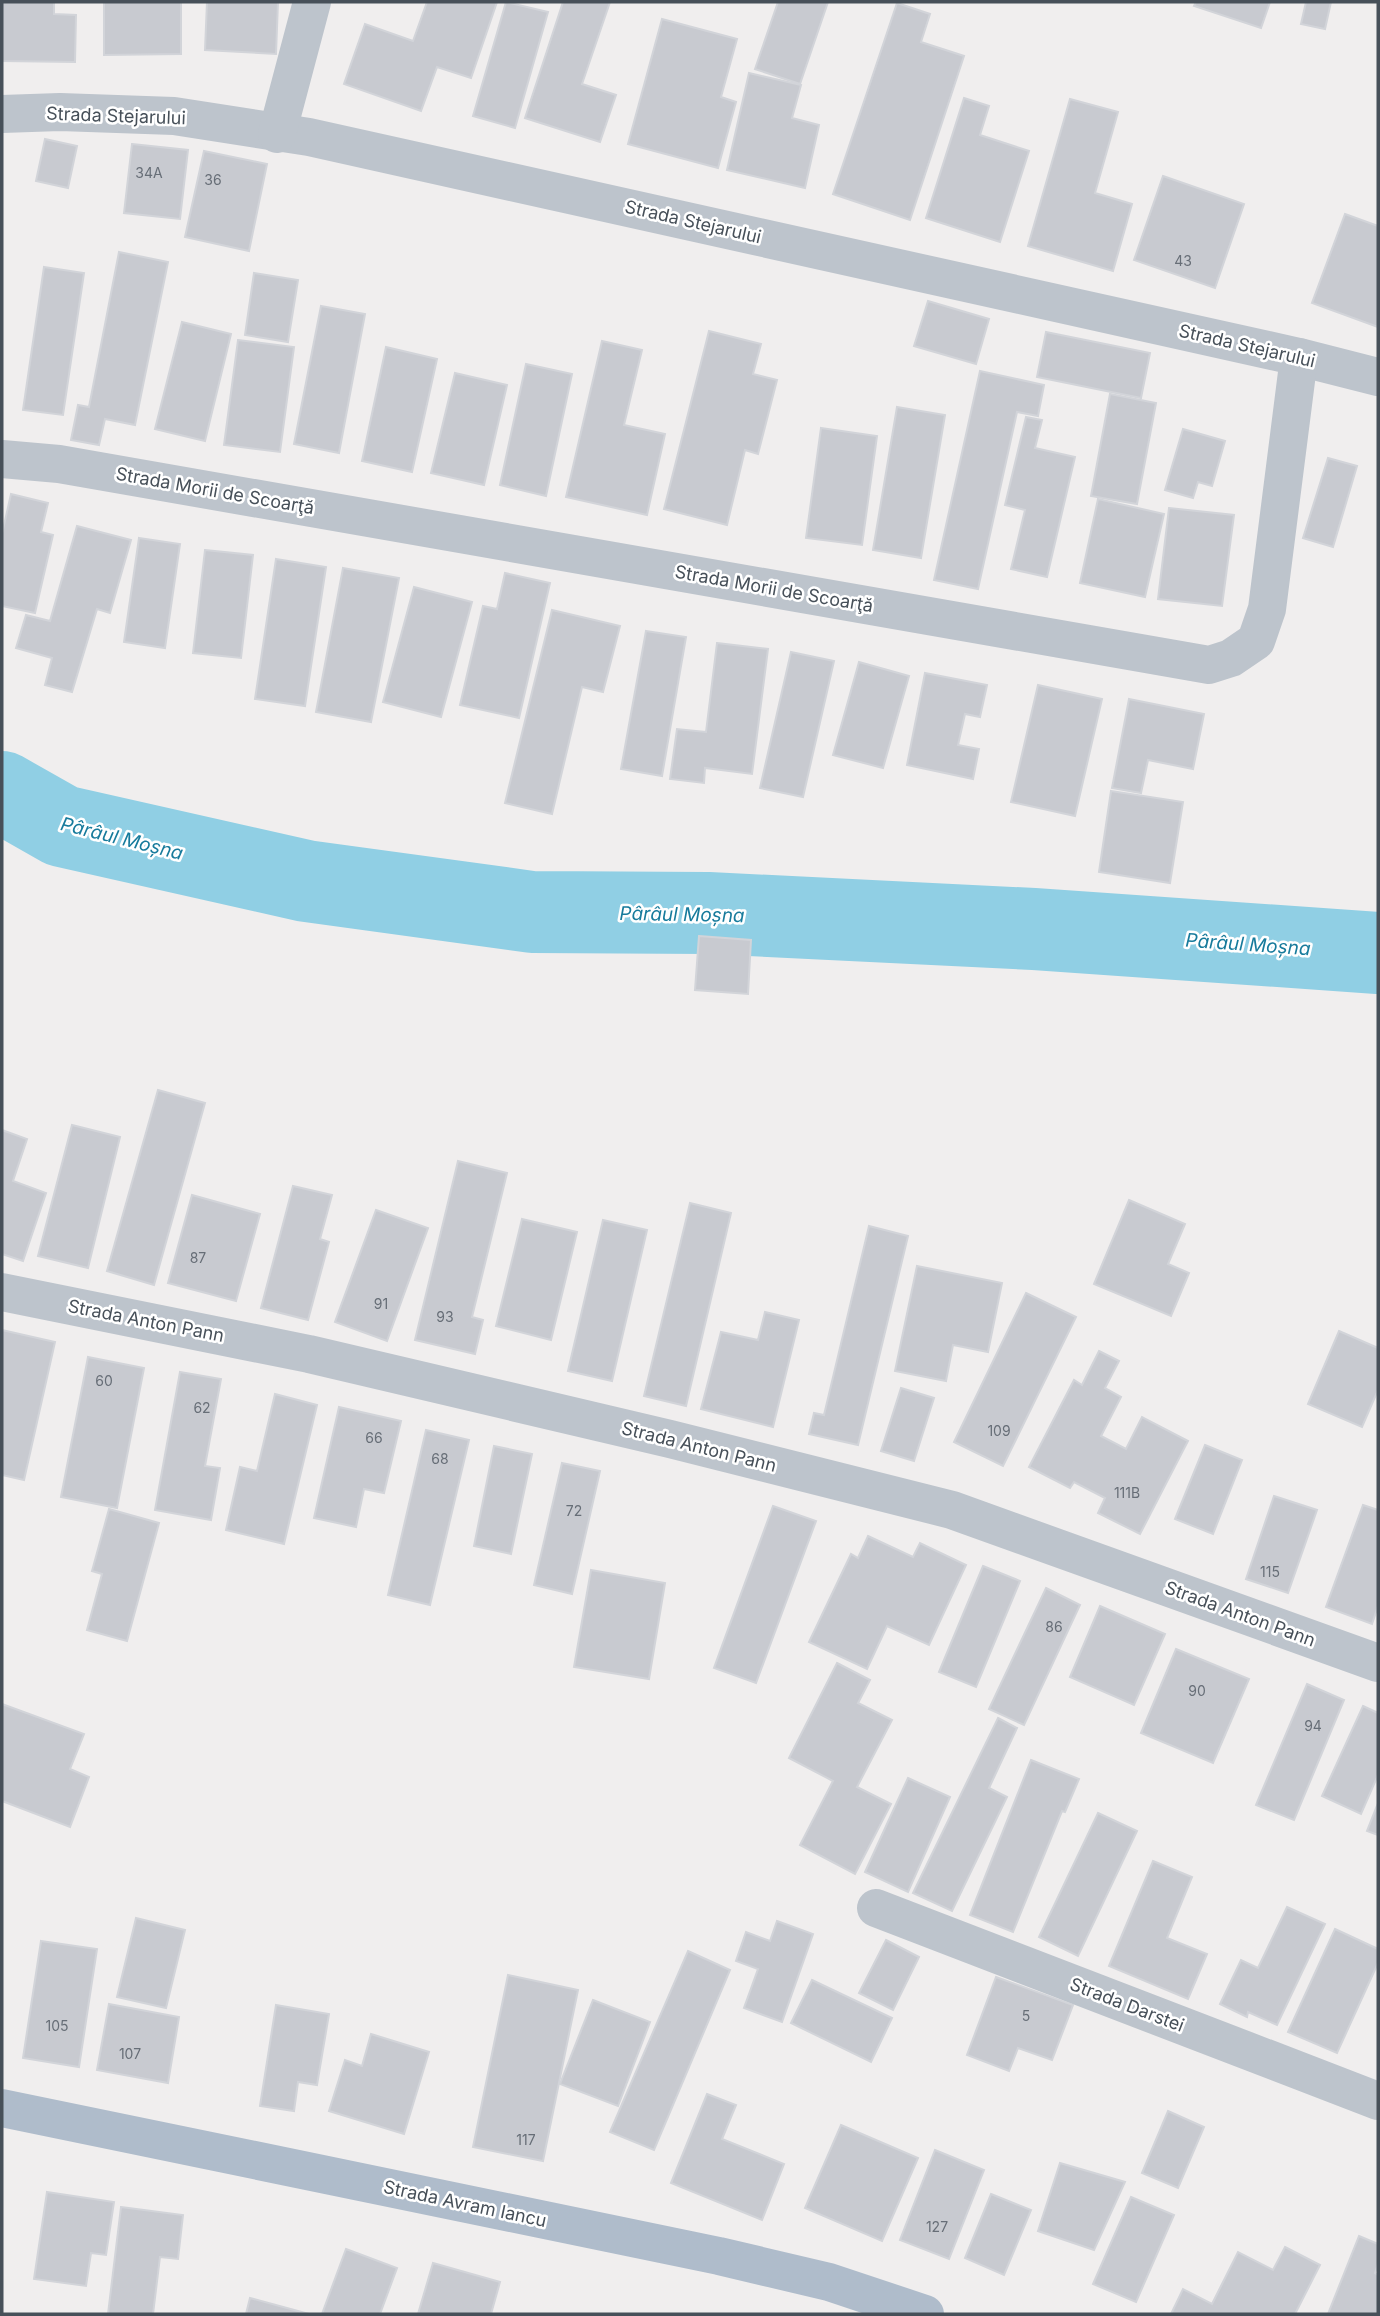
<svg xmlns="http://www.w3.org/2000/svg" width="1380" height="2316" font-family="Inter,sans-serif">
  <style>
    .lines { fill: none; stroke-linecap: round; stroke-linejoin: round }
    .river { stroke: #90cfe4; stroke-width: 82 }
    .building { fill: #c8cad0; stroke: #d2d4d9; stroke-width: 2 }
    .minor { stroke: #bdc4cc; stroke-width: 38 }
    .major { stroke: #afbccb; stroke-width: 38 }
    .labels { text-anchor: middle; stroke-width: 5; stroke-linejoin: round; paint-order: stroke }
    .number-label { font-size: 14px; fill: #676e77 }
    .street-label { font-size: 18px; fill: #475059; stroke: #fff }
    .water-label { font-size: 19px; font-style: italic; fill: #177b9c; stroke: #fff }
  </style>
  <rect width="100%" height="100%" fill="#f0eeee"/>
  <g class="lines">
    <!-- river -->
    <polyline class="river" points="2,792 62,826 306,881 532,912 708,913 1034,929 1378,953"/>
  </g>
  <!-- building -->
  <g class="building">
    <polygon points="2,2 54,2 54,14 76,15 75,62 2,61"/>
    <polygon points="104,2 181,2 181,54 104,55"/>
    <polygon points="207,2 278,2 276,54 205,50"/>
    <polygon points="427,2 497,2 471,78 437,67 421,111 344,84 365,24 413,41"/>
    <polygon points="506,2 548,12 515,128 473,116"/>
    <polygon points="563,2 610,2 582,84 616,95 600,142 525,118"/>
    <polygon points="778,2 828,2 800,84 755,69"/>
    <polygon points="1196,2 1270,2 1261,28 1194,6"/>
    <polygon points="1306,2 1331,2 1325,29 1301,24"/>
    <polygon points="897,3 930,14 921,42 964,56 910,220 833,194"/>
    <polygon points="662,19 737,39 721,97 736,102 718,168 628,144"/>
    <polygon points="749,73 801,85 792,118 819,125 805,188 727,170"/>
    <polygon points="964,98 989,106 980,135 1029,151 1000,242 926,218"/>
    <polygon points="1070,99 1118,112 1095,193 1132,204 1113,271 1028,246"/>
    <polygon points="45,139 77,146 68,188 36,181"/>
    <polygon points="132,144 188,150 180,219 124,213"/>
    <polygon points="204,151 267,164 249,251 185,237"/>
    <polygon points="1163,176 1244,204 1215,288 1134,260"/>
    <polygon points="1345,214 1378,226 1378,327 1312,303"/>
    <polygon points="119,252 168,262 135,425 105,419 99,445 71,440 78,405 89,407"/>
    <polygon points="44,267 84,273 63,415 23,410"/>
    <polygon points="254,273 298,280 288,342 245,335"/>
    <polygon points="928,301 989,319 976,364 914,346"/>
    <polygon points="321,306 365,314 339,453 294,444"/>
    <polygon points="182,322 231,334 205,441 155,429"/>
    <polygon points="709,331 761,344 753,374 777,380 758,454 745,450 727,525 664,509"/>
    <polygon points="1046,332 1150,353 1141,398 1037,377"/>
    <polygon points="238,340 294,347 280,452 224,445"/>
    <polygon points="602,341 642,350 624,425 665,434 647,515 566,497"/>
    <polygon points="386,347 437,359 412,472 362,461"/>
    <polygon points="526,364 572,374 546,496 500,485"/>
    <polygon points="980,371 1044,385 1038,416 1017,412 978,589 934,580"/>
    <polygon points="455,373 507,385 484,485 431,473"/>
    <polygon points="1110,394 1156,403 1137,504 1091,496"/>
    <polygon points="897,407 945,415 921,558 873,550"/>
    <polygon points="1026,417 1042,420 1035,448 1075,457 1047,577 1011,569 1025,510 1005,505"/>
    <polygon points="821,428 877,436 862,545 806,538"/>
    <polygon points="1183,429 1225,441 1212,486 1198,482 1193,498 1165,490"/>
    <polygon points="1328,458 1357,466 1333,547 1303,538"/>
    <polygon points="11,494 48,503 41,532 53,535 35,613 2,606 2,534"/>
    <polygon points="1098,499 1164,514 1145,597 1080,583"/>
    <polygon points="1169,508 1234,515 1222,606 1158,599"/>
    <polygon points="77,526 131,540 110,613 97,609 72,692 45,685 52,658 16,648 26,615 50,621"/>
    <polygon points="139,538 180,544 165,648 124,642"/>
    <polygon points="205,550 253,555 241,658 193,653"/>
    <polygon points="276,559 326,567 305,706 255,699"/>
    <polygon points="343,568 399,578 371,722 316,712"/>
    <polygon points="505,573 550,583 519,718 460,705 483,606 497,609"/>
    <polygon points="414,587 472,602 441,717 383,702"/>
    <polygon points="552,610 620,626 603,692 582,687 552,814 505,803"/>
    <polygon points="646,631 686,637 662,776 621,769"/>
    <polygon points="717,643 768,649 752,774 705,768 704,783 670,779 677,729 706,732"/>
    <polygon points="791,652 834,661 803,797 760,788"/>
    <polygon points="859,662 909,676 883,768 833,755"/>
    <polygon points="925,673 987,685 980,717 965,714 958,745 979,749 973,779 907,765"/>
    <polygon points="1038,685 1102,699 1075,816 1011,802"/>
    <polygon points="1129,699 1204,714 1193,769 1148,760 1141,793 1112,788"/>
    <polygon points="1111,791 1183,802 1170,883 1099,872"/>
    <polygon points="699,936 751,940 748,994 695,990"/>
    <polygon points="158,1090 205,1103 154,1285 107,1271"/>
    <polygon points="72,1125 120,1137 88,1268 38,1256"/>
    <polygon points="2,1130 27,1139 13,1181 46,1193 23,1261 2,1254"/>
    <polygon points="458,1161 507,1173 472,1317 483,1320 475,1354 415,1340"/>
    <polygon points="293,1186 332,1195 320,1239 329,1242 308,1320 261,1308"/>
    <polygon points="192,1195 260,1214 236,1301 168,1283"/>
    <polygon points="1129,1200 1185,1224 1168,1264 1189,1273 1171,1316 1094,1284"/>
    <polygon points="690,1203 731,1213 686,1406 644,1396"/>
    <polygon points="376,1210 428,1228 387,1341 335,1322"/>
    <polygon points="522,1219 577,1232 551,1340 496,1326"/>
    <polygon points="603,1220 647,1230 612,1381 568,1371"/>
    <polygon points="869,1226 908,1236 858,1445 809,1434 814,1413 824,1415"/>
    <polygon points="917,1266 1002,1283 988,1352 953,1345 946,1381 895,1371"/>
    <polygon points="1026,1293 1076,1317 1003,1466 954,1442"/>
    <polygon points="765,1312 799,1320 773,1427 701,1409 721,1332 758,1340"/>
    <polygon points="2,1330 55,1342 24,1480 2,1475"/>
    <polygon points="1339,1331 1378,1348 1378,1390 1362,1427 1308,1404"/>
    <polygon points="1099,1351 1119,1361 1105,1388 1121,1397 1101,1436 1126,1449 1142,1417 1188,1441 1140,1534 1098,1513 1105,1498 1074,1482 1070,1488 1029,1467 1074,1380 1082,1385"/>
    <polygon points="88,1357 144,1368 117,1508 61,1497"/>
    <polygon points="180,1372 221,1379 205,1466 220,1468 211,1520 155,1510"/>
    <polygon points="901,1388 934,1398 914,1461 881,1451"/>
    <polygon points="275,1394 317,1405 284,1544 226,1530 240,1467 257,1471"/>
    <polygon points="339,1407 401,1421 384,1493 364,1489 356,1527 314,1518"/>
    <polygon points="426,1430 469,1440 430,1605 388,1595"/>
    <polygon points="1205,1445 1242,1460 1213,1534 1175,1519"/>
    <polygon points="494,1446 532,1454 511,1554 474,1546"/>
    <polygon points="562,1463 600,1471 572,1594 534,1585"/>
    <polygon points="1274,1496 1317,1510 1288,1593 1246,1579"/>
    <polygon points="1363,1505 1378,1510 1378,1606 1372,1624 1326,1607"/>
    <polygon points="773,1506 816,1521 756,1683 714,1668"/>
    <polygon points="109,1509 159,1523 127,1641 87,1630 102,1574 92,1571"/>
    <polygon points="868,1536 913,1557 920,1543 966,1565 929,1645 887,1626 867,1669 809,1642 851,1554 858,1558"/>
    <polygon points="983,1566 1020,1581 976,1687 939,1672"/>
    <polygon points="591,1570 665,1583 649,1679 574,1667"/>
    <polygon points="1046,1588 1080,1605 1024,1725 989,1709"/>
    <polygon points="1100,1606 1165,1634 1134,1705 1070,1677"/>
    <polygon points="1176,1649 1249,1679 1213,1763 1141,1733"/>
    <polygon points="837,1663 870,1680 858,1703 892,1720 857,1787 891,1804 855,1874 800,1845 833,1781 789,1758"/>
    <polygon points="1307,1684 1344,1700 1294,1820 1256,1805"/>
    <polygon points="2,1704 84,1734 70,1769 89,1777 70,1827 2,1801"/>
    <polygon points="1363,1706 1378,1713 1378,1775 1361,1814 1322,1796"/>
    <polygon points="998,1718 1017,1728 989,1788 1007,1797 952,1911 913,1893"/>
    <polygon points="1031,1760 1079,1779 1065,1812 1062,1811 1013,1932 970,1915"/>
    <polygon points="908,1778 950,1797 908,1892 865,1872"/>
    <polygon points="1378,1803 1378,1835 1367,1831"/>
    <polygon points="1098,1813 1137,1831 1078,1956 1039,1937"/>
    <polygon points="1153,1861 1192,1877 1167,1938 1207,1954 1188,1999 1109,1966"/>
    <polygon points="1287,1907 1325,1924 1277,2025 1248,2012 1247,2017 1220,2004 1241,1960 1258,1968"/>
    <polygon points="136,1918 185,1930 166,2008 117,1997"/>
    <polygon points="777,1921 813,1934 782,2022 744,2008 758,1969 736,1961 746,1932 770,1941"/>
    <polygon points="1335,1929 1378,1949 1378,1963 1337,2053 1288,2032"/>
    <polygon points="886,1940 919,1957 893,2010 859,1993"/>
    <polygon points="41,1941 97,1949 79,2067 23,2058"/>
    <polygon points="688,1951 730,1970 654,2150 610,2132"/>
    <polygon points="508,1975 578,1990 543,2161 473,2147"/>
    <polygon points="996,1977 1073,2005 1052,2060 1018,2048 1009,2071 967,2055"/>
    <polygon points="812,1980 892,2018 871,2062 791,2023"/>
    <polygon points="593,2000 650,2022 618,2106 560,2084"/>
    <polygon points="109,2004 179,2017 168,2083 97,2070"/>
    <polygon points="276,2005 329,2014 317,2085 298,2082 294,2111 260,2106"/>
    <polygon points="371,2034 429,2052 404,2134 329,2111 345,2060 362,2066"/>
    <polygon points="707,2094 736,2105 722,2139 784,2164 762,2220 671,2183"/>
    <polygon points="1168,2111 1204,2127 1178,2188 1142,2173"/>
    <polygon points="841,2125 918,2158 882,2241 805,2208"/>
    <polygon points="935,2150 984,2170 949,2259 900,2240"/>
    <polygon points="1060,2163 1125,2182 1094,2250 1038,2231"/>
    <polygon points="47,2192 114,2202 106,2255 91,2253 86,2286 34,2279"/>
    <polygon points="991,2194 1031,2210 1004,2275 965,2258"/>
    <polygon points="1131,2197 1174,2215 1136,2302 1093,2284"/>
    <polygon points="121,2207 183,2215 178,2259 160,2257 153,2314 108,2314"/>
    <polygon points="1359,2236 1378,2244 1378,2264 1375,2273 1378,2275 1378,2314 1328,2314"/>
    <polygon points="1285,2247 1320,2265 1295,2314 1171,2314 1183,2289 1212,2304 1238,2252 1273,2270"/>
    <polygon points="346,2249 397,2268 380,2314 322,2314"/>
    <polygon points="433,2263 500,2282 491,2314 418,2314"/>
    <polygon points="250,2298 309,2314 246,2314"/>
  </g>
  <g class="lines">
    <!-- minor -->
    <g class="minor">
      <polyline points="2,114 60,112 174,116 309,137 1299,357 1378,377"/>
      <polyline points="277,134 312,2"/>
      <polyline points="2,459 59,464 1209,665 1231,658 1256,641 1267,609 1299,357"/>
      <polyline points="2,1292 309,1354 670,1439 952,1510 1378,1663"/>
      <polyline points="876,1908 1378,2101"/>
    </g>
    <!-- major -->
    <polyline class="major" points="2,2108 719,2256 829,2282 925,2314"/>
  </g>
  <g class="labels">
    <!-- number labels -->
    <g class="number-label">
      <text x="149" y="178">34A</text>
      <text x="213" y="185">36</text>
      <text x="1183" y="266">43</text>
      <text x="198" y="1263">87</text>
      <text x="381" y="1309">91</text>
      <text x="445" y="1322">93</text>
      <text x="104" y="1386">60</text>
      <text x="202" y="1413">62</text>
      <text x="999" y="1436">109</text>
      <text x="374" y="1443">66</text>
      <text x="440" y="1464">68</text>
      <text x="1127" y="1498">111B</text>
      <text x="574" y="1516">72</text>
      <text x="1270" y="1577">115</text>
      <text x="1054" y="1632">86</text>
      <text x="1197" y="1696">90</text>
      <text x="1313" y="1731">94</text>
      <text x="1026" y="2021">5</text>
      <text x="57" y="2031">105</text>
      <text x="130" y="2059">107</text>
      <text x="526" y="2145">117</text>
      <text x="937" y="2232">127</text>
    </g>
    <!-- street labels -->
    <g class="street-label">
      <text transform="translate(116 116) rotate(2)" y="6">Strada Stejarului</text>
      <text transform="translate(693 222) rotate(13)" y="6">Strada Stejarului</text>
      <text transform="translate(1247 346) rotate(13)" y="6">Strada Stejarului</text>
      <text transform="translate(215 491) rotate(10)" y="6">Strada Morii de Scoarţă</text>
      <text transform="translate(774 589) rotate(10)" y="6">Strada Morii de Scoarţă</text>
      <text transform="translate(146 1321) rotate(11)" y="6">Strada Anton Pann</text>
      <text transform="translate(699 1447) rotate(14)" y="6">Strada Anton Pann</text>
      <text transform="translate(1240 1614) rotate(20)" y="6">Strada Anton Pann</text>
      <text transform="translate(1127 2005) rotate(21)" y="6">Strada Darstei</text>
      <text transform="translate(465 2204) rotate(12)" y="6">Strada Avram Iancu</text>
    </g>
    <!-- water labels -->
    <g class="water-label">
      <text transform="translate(122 838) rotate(14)" y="7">Pârâul Moșna</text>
      <text transform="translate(682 914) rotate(1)" y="7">Pârâul Moșna</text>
      <text transform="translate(1248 944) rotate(4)" y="7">Pârâul Moșna</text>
    </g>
  </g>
  <!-- border -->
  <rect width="1380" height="2316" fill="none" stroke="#475059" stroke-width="7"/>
</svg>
